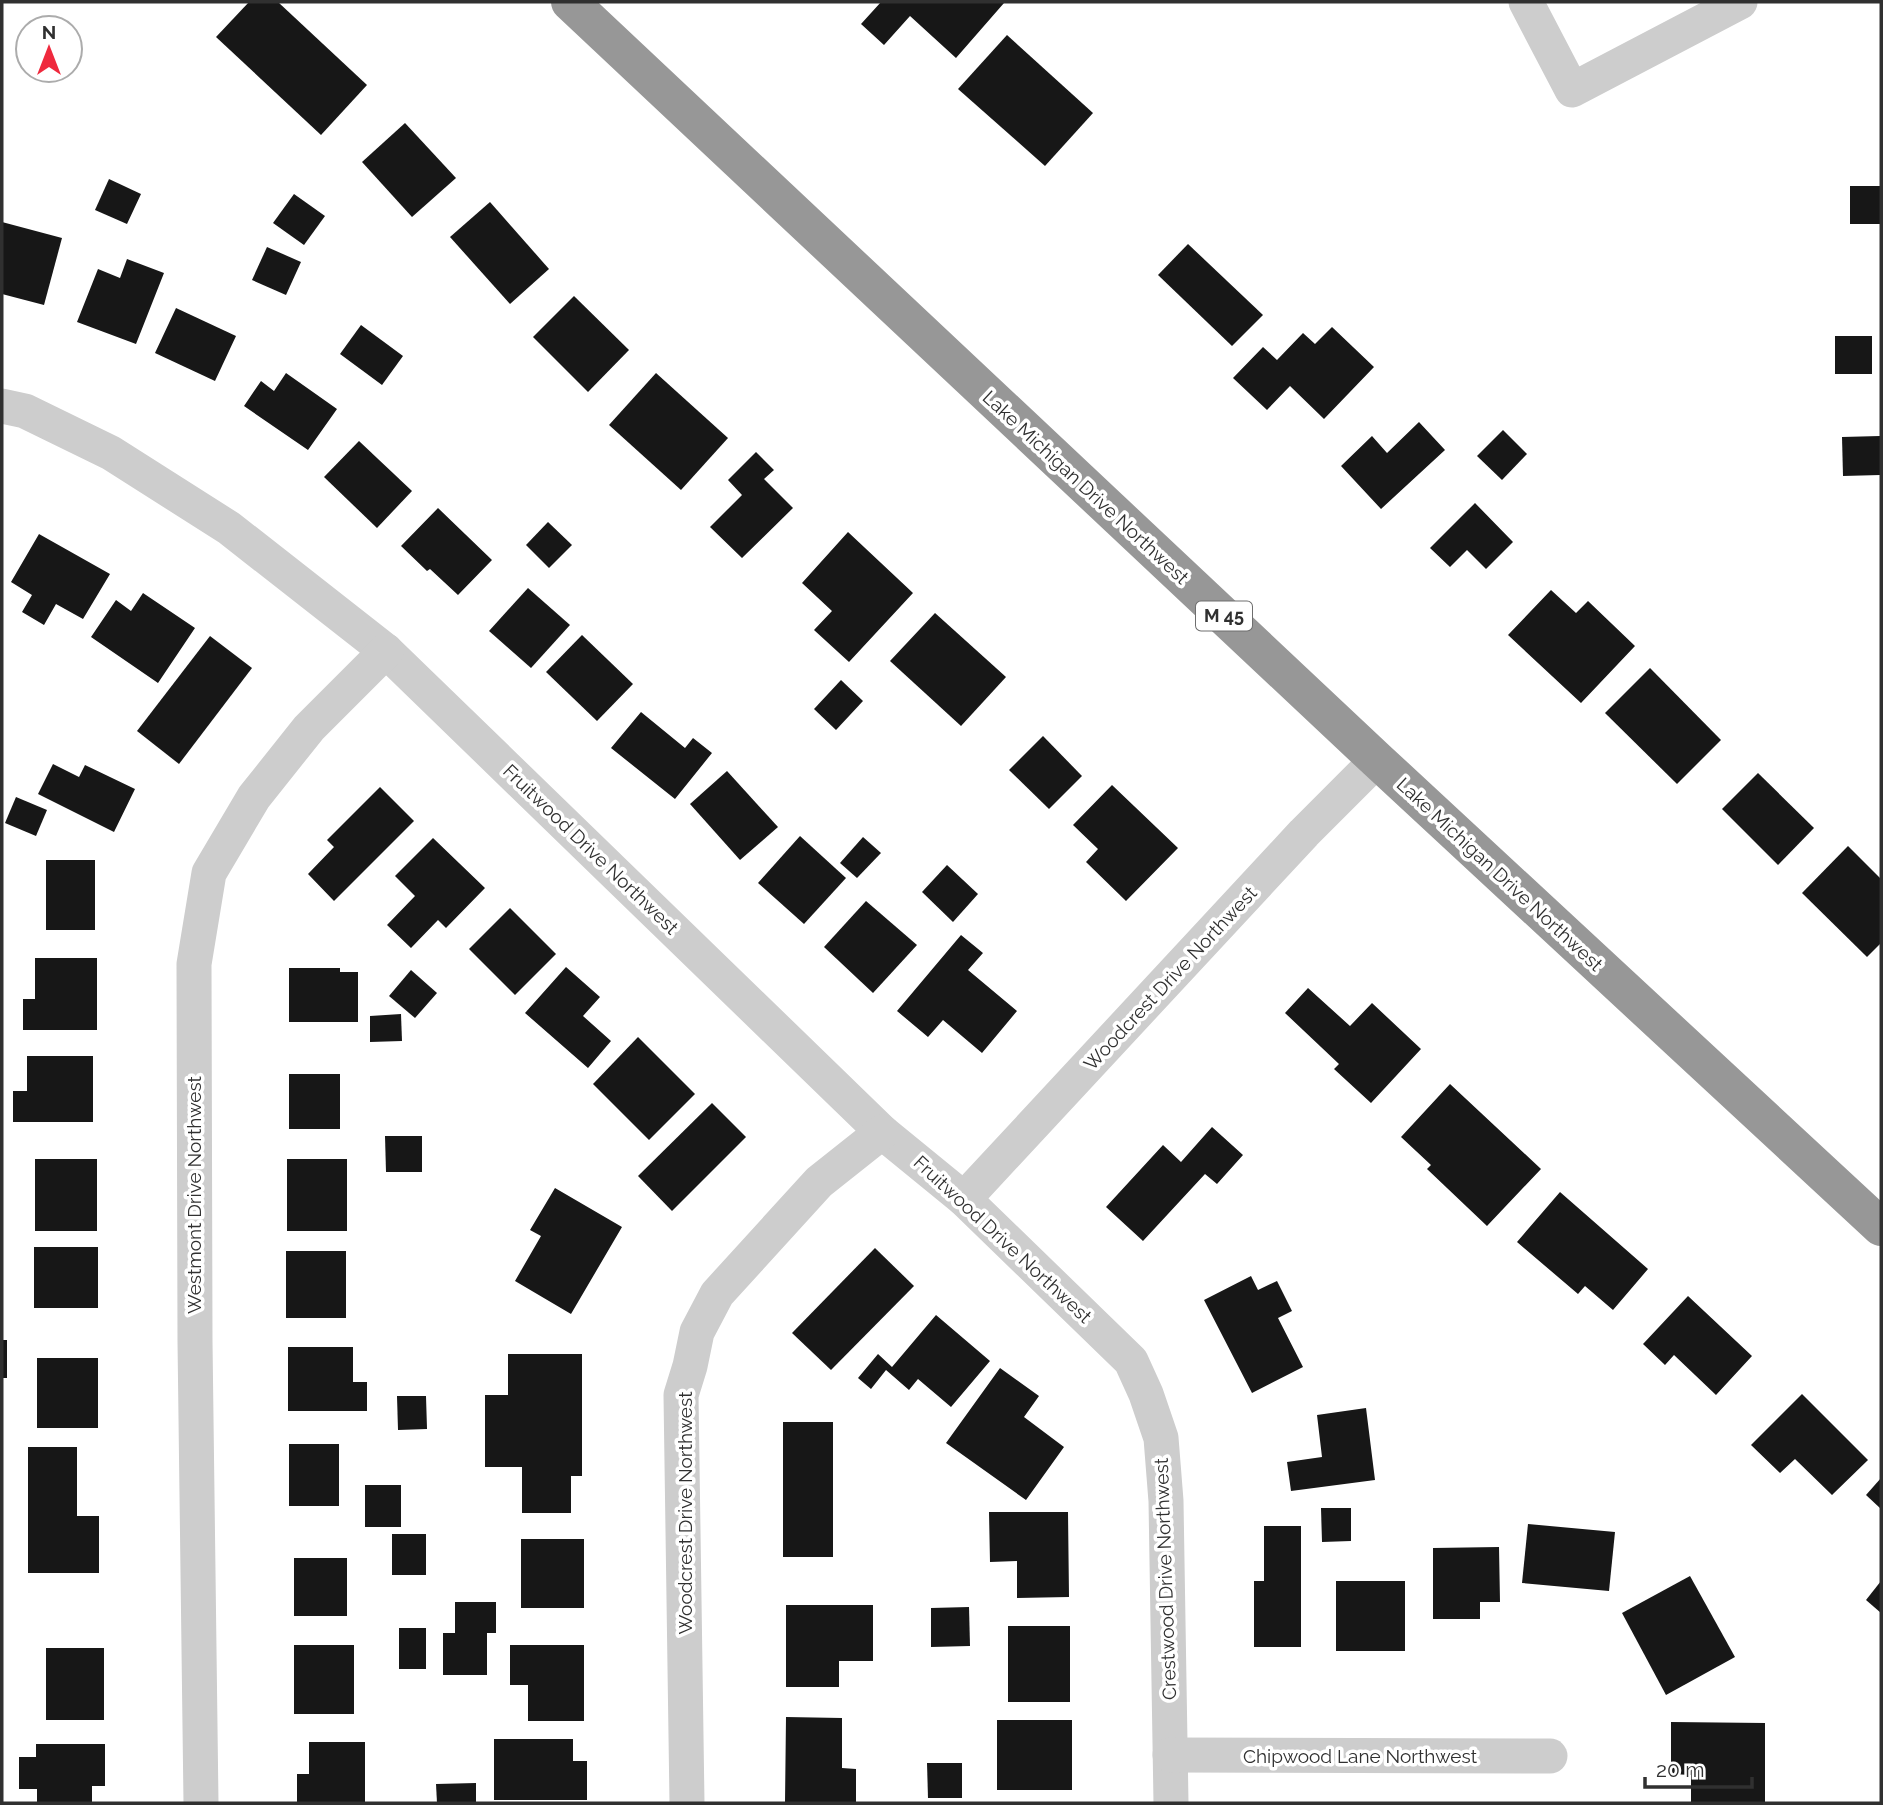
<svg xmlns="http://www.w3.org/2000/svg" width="1883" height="1805" font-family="Raleway,sans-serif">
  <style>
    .building { fill: #171717 }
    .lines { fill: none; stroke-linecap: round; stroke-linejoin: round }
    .minor { stroke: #cdcdcd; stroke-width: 35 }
    .highway { stroke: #979797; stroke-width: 38 }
    .labels { text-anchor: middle; stroke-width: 7; stroke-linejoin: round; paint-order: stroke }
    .shield { fill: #fff; stroke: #6e6e6e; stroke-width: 2 }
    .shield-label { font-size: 18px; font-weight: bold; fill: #303030 }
    .street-label { font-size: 19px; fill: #303030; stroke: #fff }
  </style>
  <rect width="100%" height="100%" fill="#fff"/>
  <!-- building -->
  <g class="building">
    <polygon points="249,2 278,2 367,85 321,135 216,37"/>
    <polygon points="881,2 1003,2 1004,3 956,58 910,16 884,45 861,24"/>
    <polygon points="1007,35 1093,113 1045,166 958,89"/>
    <polygon points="405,123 456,178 412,217 362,162"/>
    <polygon points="109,179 141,194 127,224 95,210"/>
    <rect x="1850" y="186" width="31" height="38"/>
    <polygon points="294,194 325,216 304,245 273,223"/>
    <polygon points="490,202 549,269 510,304 450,237"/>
    <polygon points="2,222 62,238 44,305 2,294"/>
    <polygon points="1188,244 1263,315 1232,346 1158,275"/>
    <polygon points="267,247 301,262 286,295 252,280"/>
    <polygon points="127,259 164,273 136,344 77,322 98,269 120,278"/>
    <polygon points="574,296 629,350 588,392 533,337"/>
    <polygon points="176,308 236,336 215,381 155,353"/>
    <polygon points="361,325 403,356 382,385 340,354"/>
    <polygon points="1332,327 1374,367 1324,419 1290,386 1267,410 1233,378 1263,347 1277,360 1303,333 1315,344"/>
    <rect x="1835" y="336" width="37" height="38"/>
    <polygon points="286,373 337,409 308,450 244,406 261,381 274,391"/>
    <polygon points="656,373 728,438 681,490 609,425"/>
    <polygon points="1419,422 1445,450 1381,509 1341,466 1372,436 1387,453"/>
    <polygon points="1503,430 1527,454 1502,480 1477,456"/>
    <polygon points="1880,436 1880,475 1843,476 1842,437"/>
    <polygon points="359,441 412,491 377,528 324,477"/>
    <polygon points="756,452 774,470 764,479 793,508 742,558 710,527 742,495 728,480"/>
    <polygon points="1475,503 1513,542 1486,569 1467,550 1450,567 1430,548"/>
    <polygon points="438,508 492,560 458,595 430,569 427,571 401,546"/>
    <polygon points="548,522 572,545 549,568 526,545"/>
    <polygon points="848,532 913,593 849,662 814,630 832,611 802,583"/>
    <polygon points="39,534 110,574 83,619 56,604 44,625 22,612 32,595 11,582"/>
    <polygon points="528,588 570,625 531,668 489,631"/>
    <polygon points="1551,590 1576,613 1588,601 1635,646 1581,703 1508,635"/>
    <polygon points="143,593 195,628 158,683 91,637 116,600 131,611"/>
    <polygon points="935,613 1006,677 961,726 890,661"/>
    <polygon points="582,635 633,684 597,721 546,672"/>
    <polygon points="210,636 252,668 179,764 137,731"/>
    <polygon points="1650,668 1721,740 1677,784 1605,713"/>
    <polygon points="841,680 863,701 836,730 814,709"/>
    <polygon points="641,712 685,748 693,738 712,753 675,799 611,748"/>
    <polygon points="1043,736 1082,776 1049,809 1009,770"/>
    <polygon points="53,764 79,777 85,765 135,789 114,832 38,794"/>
    <polygon points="727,771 778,827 740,860 690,804"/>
    <polygon points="1758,773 1814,828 1778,865 1722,809"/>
    <polygon points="1112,785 1178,848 1126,901 1086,862 1098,849 1073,825"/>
    <polygon points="380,787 414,821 334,901 308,874 334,847 327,840"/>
    <polygon points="16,797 47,810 36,836 5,823"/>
    <polygon points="800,836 846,878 804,924 758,883"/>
    <polygon points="863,837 881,853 857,878 840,863"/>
    <polygon points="433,838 485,888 446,928 438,920 411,948 387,925 415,896 395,876"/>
    <polygon points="1848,846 1881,879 1881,943 1867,957 1802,893"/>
    <rect x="46" y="860" width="49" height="70"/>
    <polygon points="947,865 978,894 953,922 922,892"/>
    <polygon points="866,901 917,945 873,993 824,947"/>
    <polygon points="510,908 556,954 515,995 469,949"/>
    <polygon points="961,935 983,953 968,970 1017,1011 982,1053 943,1020 928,1037 897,1011"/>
    <polygon points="35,958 97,958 97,1030 23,1030 23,999 35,999"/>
    <polygon points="566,967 600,997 583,1016 611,1041 588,1068 525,1013"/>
    <polygon points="289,968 340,968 340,972 358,972 358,1022 289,1022"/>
    <polygon points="411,970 437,993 415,1018 389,996"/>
    <polygon points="1308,988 1350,1026 1372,1003 1421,1049 1371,1103 1334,1069 1339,1064 1285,1013"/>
    <polygon points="401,1014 402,1041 370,1042 370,1016"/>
    <polygon points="638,1037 695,1094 649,1140 593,1084"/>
    <polygon points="27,1056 93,1056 93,1122 13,1122 13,1091 27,1091"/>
    <rect x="289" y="1074" width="51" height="55"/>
    <polygon points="1450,1084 1541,1169 1487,1226 1427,1169 1431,1165 1401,1137"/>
    <polygon points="712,1103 746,1137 672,1211 638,1176"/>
    <polygon points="1212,1127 1243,1155 1217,1184 1205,1174 1143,1241 1106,1207 1163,1145 1181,1162"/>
    <polygon points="385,1136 422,1136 422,1172 386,1172"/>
    <rect x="35" y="1159" width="62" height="72"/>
    <rect x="287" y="1159" width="60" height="72"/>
    <polygon points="555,1188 622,1227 571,1314 515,1281 541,1236 530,1230"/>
    <polygon points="1560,1192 1648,1269 1613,1310 1585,1286 1578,1294 1517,1242"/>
    <rect x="34" y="1247" width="64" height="61"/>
    <polygon points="875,1248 914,1286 831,1370 792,1333"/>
    <rect x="286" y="1251" width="60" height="67"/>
    <polygon points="1251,1276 1258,1290 1277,1281 1292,1311 1278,1318 1303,1367 1252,1393 1204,1300"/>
    <polygon points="1688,1296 1752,1356 1716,1395 1674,1355 1665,1365 1643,1344"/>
    <polygon points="936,1315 990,1361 951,1407 918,1379 909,1390 886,1370 871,1389 858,1378 878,1354 892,1367"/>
    <rect x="2" y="1340" width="5" height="38"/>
    <polygon points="288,1347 353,1347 353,1382 367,1382 367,1411 288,1411"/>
    <polygon points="508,1354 582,1354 582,1476 571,1476 571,1513 522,1513 522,1467 485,1467 485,1395 508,1395"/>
    <rect x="37" y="1358" width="61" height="70"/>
    <polygon points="1000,1368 1039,1396 1024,1417 1064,1447 1026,1500 946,1443"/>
    <polygon points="1802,1394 1868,1460 1832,1495 1795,1459 1780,1473 1751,1445"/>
    <polygon points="397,1396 426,1396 427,1429 398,1430"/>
    <polygon points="1366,1408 1375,1480 1291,1491 1287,1462 1322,1457 1317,1415"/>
    <rect x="783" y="1422" width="50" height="135"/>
    <rect x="289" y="1444" width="50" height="62"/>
    <polygon points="28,1447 77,1447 77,1516 99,1516 99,1573 28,1573"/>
    <polygon points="1881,1478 1881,1509 1866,1495"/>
    <rect x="365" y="1485" width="36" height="42"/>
    <polygon points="1321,1508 1351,1508 1351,1541 1322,1542"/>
    <polygon points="989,1512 1068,1512 1069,1597 1017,1598 1017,1561 990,1562"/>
    <polygon points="1528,1524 1615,1532 1609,1591 1522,1583"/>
    <polygon points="1264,1526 1301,1526 1301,1647 1254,1647 1254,1581 1264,1581"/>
    <rect x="392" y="1534" width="34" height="41"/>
    <rect x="521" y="1539" width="63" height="69"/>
    <polygon points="1499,1547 1500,1602 1480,1602 1480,1619 1433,1619 1433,1548"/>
    <rect x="294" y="1558" width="53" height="58"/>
    <polygon points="1690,1576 1735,1657 1666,1695 1622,1613"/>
    <rect x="1336" y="1581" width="69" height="70"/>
    <polygon points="1881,1581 1881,1613 1866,1600"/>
    <polygon points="455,1602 496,1602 496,1633 487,1633 487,1675 443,1675 443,1633 455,1633"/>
    <polygon points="786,1605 873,1605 873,1661 839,1661 839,1687 786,1687"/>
    <polygon points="969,1607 970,1646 931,1647 931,1608"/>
    <rect x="1008" y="1626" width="62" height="76"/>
    <rect x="399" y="1628" width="27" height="41"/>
    <rect x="294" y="1645" width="60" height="69"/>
    <polygon points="510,1645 584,1645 584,1721 528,1721 528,1685 510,1685"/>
    <rect x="46" y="1648" width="58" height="72"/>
    <polygon points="786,1717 842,1718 842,1768 856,1769 856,1803 785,1803"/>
    <rect x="997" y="1720" width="75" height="70"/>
    <polygon points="1671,1722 1765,1723 1765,1803 1691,1803 1691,1775 1671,1774"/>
    <polygon points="494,1739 573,1739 573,1761 587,1761 587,1800 494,1800"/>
    <polygon points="309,1742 365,1742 365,1803 297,1803 297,1774 309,1774"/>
    <polygon points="36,1744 105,1744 105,1786 92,1786 92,1803 37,1803 37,1789 19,1789 19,1757 36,1757"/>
    <polygon points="927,1763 962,1763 962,1798 928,1798"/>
    <polygon points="476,1783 476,1803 437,1803 436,1784"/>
  </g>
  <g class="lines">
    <!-- minor -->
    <g class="minor">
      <polyline points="1526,2 1572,90 1740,2"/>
      <polyline points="2,406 25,411 111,453 229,528 386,651 882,1132 964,1199 1131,1361 1146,1394 1161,1438 1166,1501 1171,1803"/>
      <polyline points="964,1199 1304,833 1377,760"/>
      <polyline points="1170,1755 1550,1756"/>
      <polyline points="201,1803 195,1341 194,964 209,873 254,797 309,728 386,651"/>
      <polyline points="687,1803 681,1395 690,1366 697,1332 717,1294 819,1182 882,1132"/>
    </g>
    <!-- highway -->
    <polyline class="highway" points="570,2 1377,760 1881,1227"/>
  </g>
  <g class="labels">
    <!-- shield labels -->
    <rect class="shield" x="1196" y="601.5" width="56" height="29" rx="5"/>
    <g class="shield-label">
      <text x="1224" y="622">M 45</text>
    </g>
    <!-- street labels -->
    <g class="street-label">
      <text transform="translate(1086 487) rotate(43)" y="7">Lake Michigan Drive Northwest</text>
      <text transform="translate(591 849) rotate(44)" y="7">Fruitwood Drive Northwest</text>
      <text transform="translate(1500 874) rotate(43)" y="7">Lake Michigan Drive Northwest</text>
      <text transform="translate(1170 978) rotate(-47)" y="7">Woodcrest Drive Northwest</text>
      <text transform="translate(194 1195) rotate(-90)" y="7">Westmont Drive Northwest</text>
      <text transform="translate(1003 1239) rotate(43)" y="7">Fruitwood Drive Northwest</text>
      <text transform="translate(685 1513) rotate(-90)" y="7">Woodcrest Drive Northwest</text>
      <text transform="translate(1165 1579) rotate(-92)" y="7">Crestwood Drive Northwest</text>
      <text x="1360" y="1763">Chipwood Lane Northwest</text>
    </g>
  </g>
  <!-- border -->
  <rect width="1883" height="1805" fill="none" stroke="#303030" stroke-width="7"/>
  <!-- north arrow -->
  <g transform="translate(49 49)"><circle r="33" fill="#ffffff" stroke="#acacac" stroke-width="2"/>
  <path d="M0-5L12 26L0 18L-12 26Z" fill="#ef293d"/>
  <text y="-10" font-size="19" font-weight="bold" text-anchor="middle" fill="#303030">N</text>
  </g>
  <!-- scale -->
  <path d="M1645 1777v10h107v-10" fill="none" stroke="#303030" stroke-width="3.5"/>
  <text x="1656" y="1777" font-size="21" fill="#303030" stroke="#ffffff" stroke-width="5" paint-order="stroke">20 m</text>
</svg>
